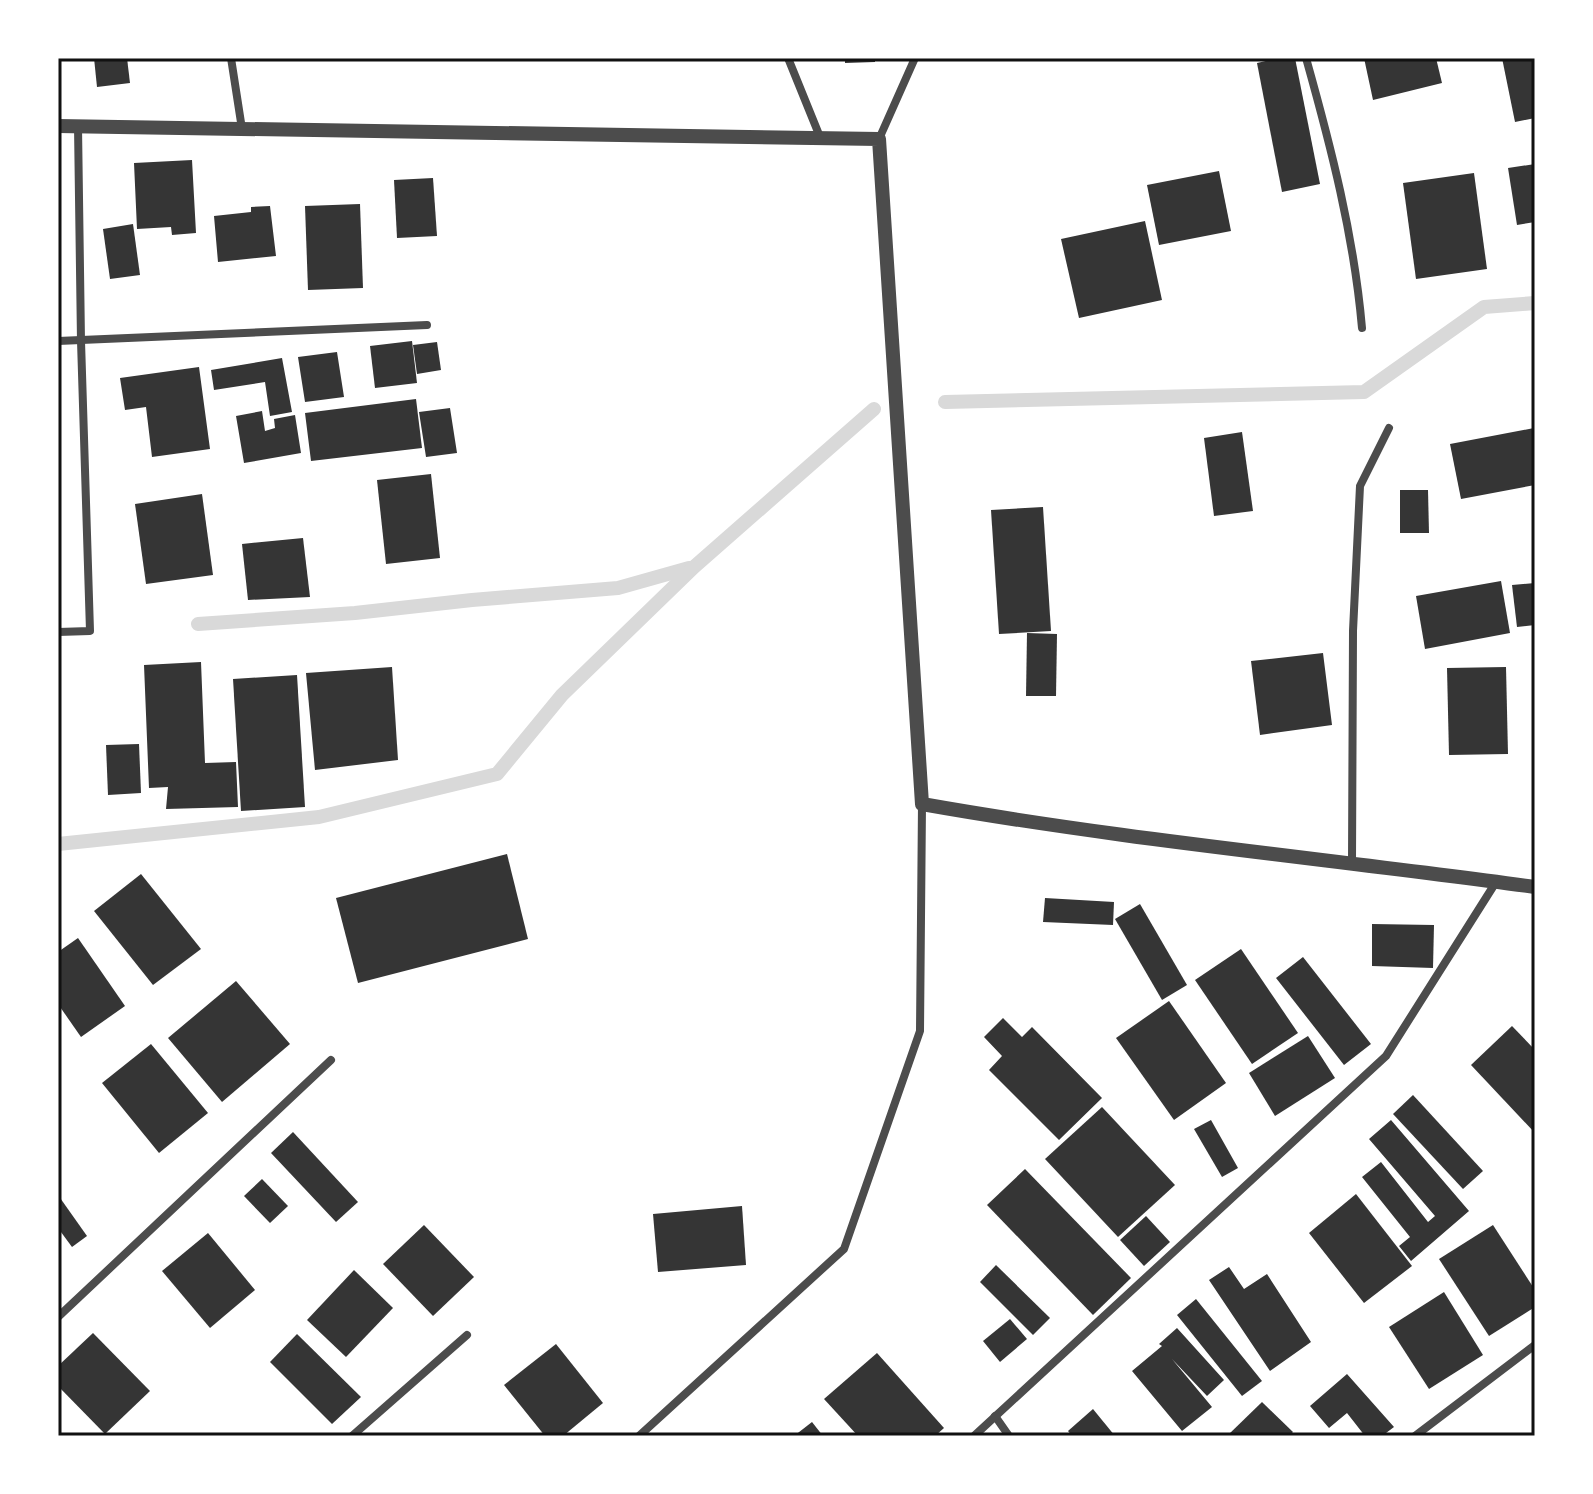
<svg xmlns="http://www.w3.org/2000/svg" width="1593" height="1494" font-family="'Noto Serif',serif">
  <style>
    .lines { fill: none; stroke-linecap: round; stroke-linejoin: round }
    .stream { stroke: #d9d9d9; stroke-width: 14 }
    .building { fill: #353535 }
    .minor { stroke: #4c4c4c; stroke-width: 8 }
    .tertiary { stroke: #4c4c4c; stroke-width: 14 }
    .neatline { fill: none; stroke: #111; stroke-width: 3 }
  </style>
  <rect width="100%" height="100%" fill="#fff"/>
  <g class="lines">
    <!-- stream -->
    <g class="stream">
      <polyline points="945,402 1364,392 1484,307 1535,303"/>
      <polyline points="198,624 355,613 472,600 618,588 689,568"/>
      <polyline points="58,844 319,817 497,774 562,695 694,567 874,409"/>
    </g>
  </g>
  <!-- building -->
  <g class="building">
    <polygon points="94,58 127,58 130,83 97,87"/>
    <polygon points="845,58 875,58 875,62 845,63"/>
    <polygon points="1279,58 1295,58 1320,184 1282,192 1257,63"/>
    <polygon points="1364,58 1436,58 1442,83 1373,100"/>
    <polygon points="1502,58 1535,58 1535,118 1515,122"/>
    <polygon points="192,160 196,233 172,235 171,227 137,229 134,163"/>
    <polygon points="1535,164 1535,222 1517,225 1508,168"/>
    <polygon points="1219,171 1231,231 1159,245 1147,185"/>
    <polygon points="1474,173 1487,269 1416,279 1403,183"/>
    <polygon points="433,178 437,236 397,238 394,180"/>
    <polygon points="360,204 363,288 308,290 305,206"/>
    <polygon points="270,206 276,256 218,262 214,216 251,212 251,207"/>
    <polygon points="1145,221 1162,300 1079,318 1061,239"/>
    <polygon points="133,224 140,275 110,279 103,229"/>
    <polygon points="412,341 417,383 375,388 370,346"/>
    <polygon points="437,342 441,370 417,374 413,345"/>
    <polygon points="337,352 344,397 305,402 298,357"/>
    <polygon points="282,358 292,412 270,416 265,382 214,390 211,370"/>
    <polygon points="199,367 210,449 152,457 146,407 125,410 120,378"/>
    <polygon points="416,399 422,448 311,461 305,413"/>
    <polygon points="450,408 457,453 426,457 419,412"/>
    <polygon points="262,411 265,431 275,428 274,419 295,415 301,453 244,463 236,416"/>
    <polygon points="1534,428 1535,485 1461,499 1450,444"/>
    <polygon points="1242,432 1253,511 1214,516 1204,438"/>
    <polygon points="431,474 440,558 386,564 377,480"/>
    <polygon points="1400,490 1428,490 1429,533 1400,533"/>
    <polygon points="202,494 213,575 146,584 135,504"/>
    <polygon points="1043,507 1051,631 999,634 991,510"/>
    <polygon points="303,538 310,597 248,600 242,544"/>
    <polygon points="1501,581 1510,633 1425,649 1416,596"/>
    <polygon points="1535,583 1535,625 1517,627 1512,585"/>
    <polygon points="1027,633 1057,634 1056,696 1026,696"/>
    <polygon points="1323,653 1332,725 1260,735 1251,661"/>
    <polygon points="201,662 205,763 236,762 238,807 166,809 168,787 149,788 144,665"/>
    <polygon points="392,667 398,760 315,770 306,673"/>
    <polygon points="1506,667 1508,754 1449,755 1447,668"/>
    <polygon points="297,675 305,807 241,811 233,679"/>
    <polygon points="139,744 141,793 108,795 106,745"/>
    <polygon points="507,854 528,939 358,983 336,898"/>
    <polygon points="141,874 201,949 153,985 94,911"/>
    <polygon points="1045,898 1114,902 1113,925 1043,922"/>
    <polygon points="1140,904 1187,985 1162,1000 1115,919"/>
    <polygon points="1372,924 1434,925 1433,968 1372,966"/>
    <polygon points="78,938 125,1006 81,1037 58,1004 58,952"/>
    <polygon points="1241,949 1298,1033 1252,1064 1195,980"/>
    <polygon points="1303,957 1371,1044 1344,1065 1276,978"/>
    <polygon points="236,981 290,1044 222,1102 168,1038"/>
    <polygon points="1169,1001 1226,1083 1174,1120 1116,1038"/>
    <polygon points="1003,1018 1022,1037 1032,1027 1102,1098 1059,1140 989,1070 1002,1056 984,1037"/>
    <polygon points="1512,1026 1535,1050 1535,1133 1471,1065"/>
    <polygon points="1308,1036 1335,1078 1275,1116 1249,1073"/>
    <polygon points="151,1044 208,1113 159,1153 102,1083"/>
    <polygon points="1413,1095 1483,1171 1463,1189 1393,1114"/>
    <polygon points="1102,1107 1175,1185 1118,1237 1045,1159"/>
    <polygon points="1211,1120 1238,1168 1222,1177 1194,1129"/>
    <polygon points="1391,1120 1469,1211 1411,1261 1399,1246 1410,1237 1362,1177 1381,1162 1428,1222 1435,1216 1369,1139"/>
    <polygon points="293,1132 358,1202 336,1222 271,1153"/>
    <polygon points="1025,1169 1131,1278 1093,1315 987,1205"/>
    <polygon points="262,1179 288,1206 270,1223 244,1196"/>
    <polygon points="1356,1194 1412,1266 1364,1303 1309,1233"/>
    <polygon points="58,1195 87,1236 72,1247 58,1228"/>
    <polygon points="742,1206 746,1265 658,1272 653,1214"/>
    <polygon points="1146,1216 1170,1242 1144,1266 1120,1240"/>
    <polygon points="424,1225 474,1277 433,1316 383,1264"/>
    <polygon points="1493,1225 1535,1290 1535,1307 1489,1336 1439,1259"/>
    <polygon points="208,1233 255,1290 210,1328 162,1271"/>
    <polygon points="996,1265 1050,1318 1033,1335 980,1282"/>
    <polygon points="1229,1267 1244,1289 1267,1274 1311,1342 1270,1371 1209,1280"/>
    <polygon points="354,1270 393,1308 346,1357 307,1320"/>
    <polygon points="1444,1292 1483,1355 1429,1389 1389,1327"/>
    <polygon points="1196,1299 1262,1381 1242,1396 1177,1315"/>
    <polygon points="1010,1319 1027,1339 1000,1362 983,1341"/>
    <polygon points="1177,1328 1224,1380 1207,1396 1172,1359 1212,1407 1182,1431 1132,1371 1162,1346 1159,1344"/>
    <polygon points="93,1333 150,1391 105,1434 58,1386 58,1366"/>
    <polygon points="297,1334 361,1397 332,1424 270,1362"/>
    <polygon points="556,1344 603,1403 563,1436 545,1436 504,1385"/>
    <polygon points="877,1353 944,1428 935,1436 858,1436 824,1399"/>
    <polygon points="1347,1374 1394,1427 1382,1436 1365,1436 1347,1413 1329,1428 1310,1406"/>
    <polygon points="1262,1402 1293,1432 1289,1436 1227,1436"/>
    <polygon points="1093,1409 1115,1436 1072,1436 1068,1431"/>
    <polygon points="812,1422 823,1436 794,1436"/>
  </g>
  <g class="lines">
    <!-- minor -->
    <g class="minor">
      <polyline points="231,58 242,129"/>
      <polyline points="788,58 820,137"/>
      <path d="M1306,58C1331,147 1354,236 1362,328"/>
      <polyline points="879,139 915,58"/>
      <polyline points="58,341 427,325"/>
      <polyline points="58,632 90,631 81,341 78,126"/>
      <polyline points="1352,862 1353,631 1360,486 1389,428"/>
      <polyline points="58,1317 331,1060"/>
      <polyline points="995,1416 1009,1436"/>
      <polyline points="352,1436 467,1335"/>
      <polyline points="639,1436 844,1249 920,1031 922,804"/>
      <polyline points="974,1436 1386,1056 1496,882"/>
      <polyline points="1415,1436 1535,1345"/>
    </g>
    <!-- tertiary -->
    <path class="tertiary" d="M58,126L879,139L922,804C1125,840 1331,859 1535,887"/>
  </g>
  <!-- border -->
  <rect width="1593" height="1494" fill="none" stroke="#ffffff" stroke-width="120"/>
  <rect x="60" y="60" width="1473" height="1374" class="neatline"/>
</svg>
